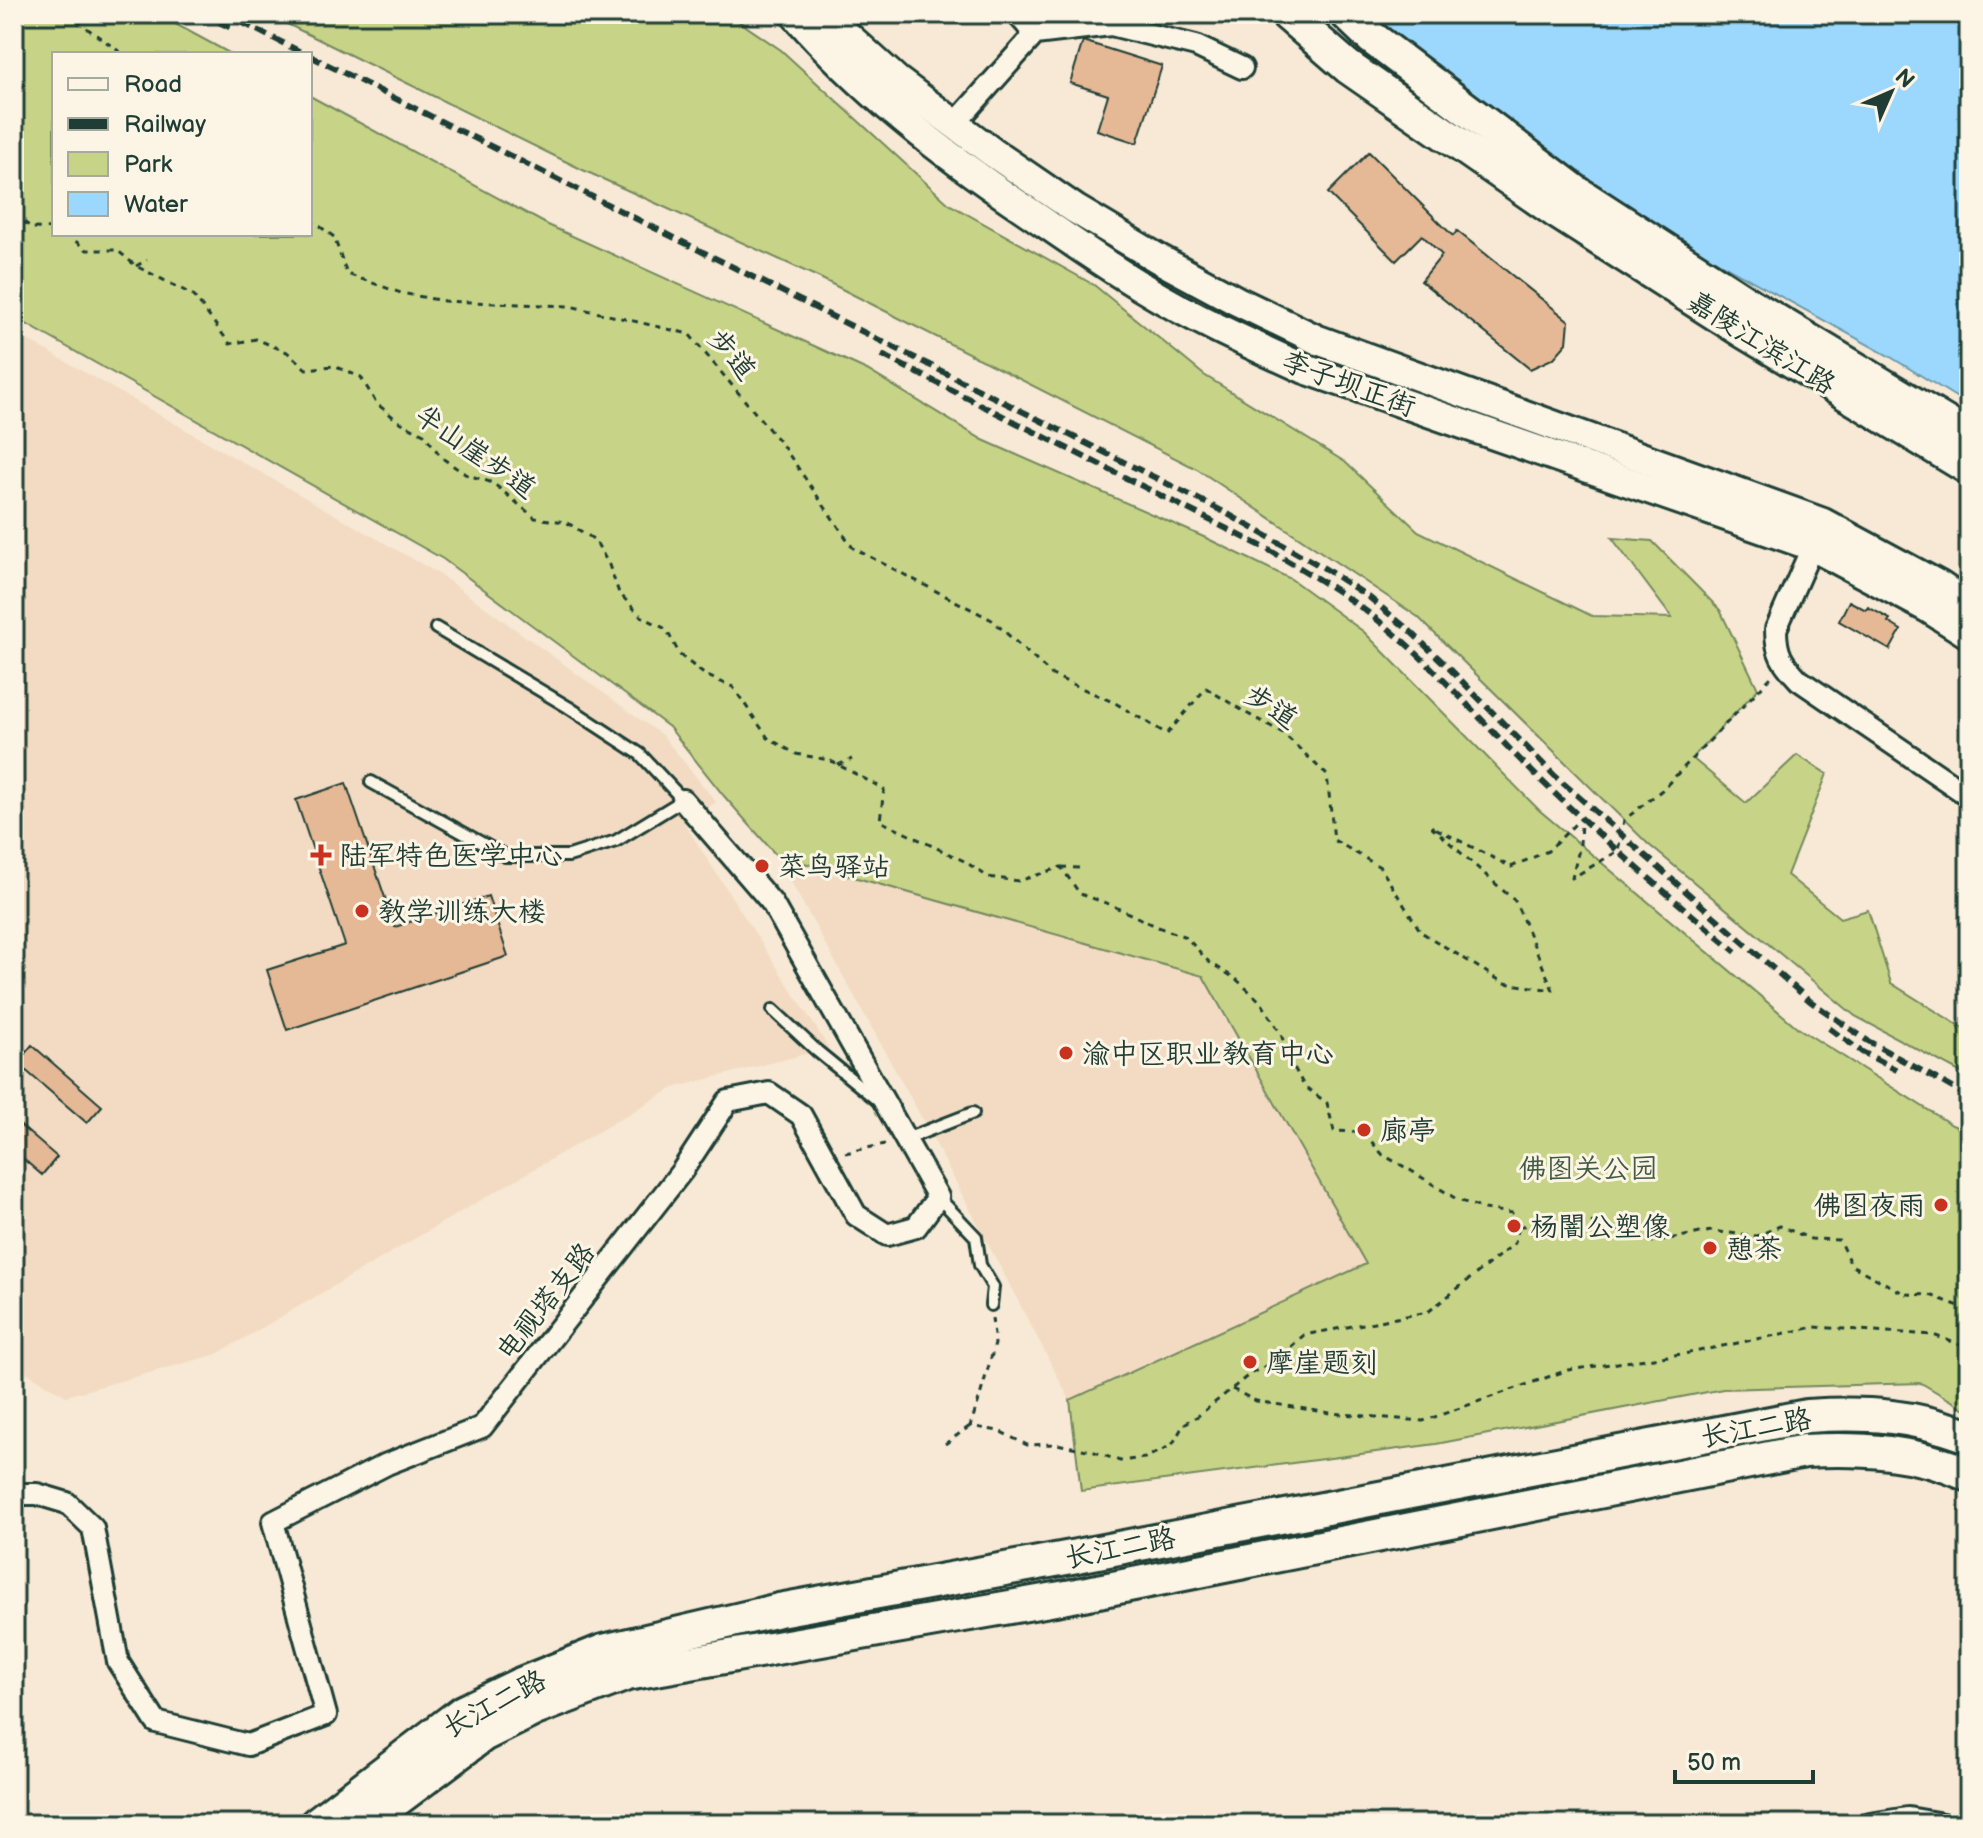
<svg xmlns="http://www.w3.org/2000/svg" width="1983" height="1838" font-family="'Balsamiq Sans','LXGW WenKai TC',sans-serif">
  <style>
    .built { fill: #f2dbc2 }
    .green { fill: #c7d487; stroke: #73885e; stroke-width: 2 }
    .water { fill: #9cd8fd; stroke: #6a9aad; stroke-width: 2 }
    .building { fill: #e5b995; stroke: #1f3d34; stroke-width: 2 }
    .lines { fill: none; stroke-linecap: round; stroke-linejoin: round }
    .lane-casing { stroke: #1f3d34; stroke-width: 16 }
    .street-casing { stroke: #1f3d34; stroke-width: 26 }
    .secondary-casing { stroke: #1f3d34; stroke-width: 34 }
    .primary-casing { stroke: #1f3d34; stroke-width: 38 }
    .path { stroke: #1f3d34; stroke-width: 3; stroke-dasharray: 6 6; stroke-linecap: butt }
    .lane { stroke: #fcf5e5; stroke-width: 10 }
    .street { stroke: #fcf5e5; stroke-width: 20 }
    .secondary { stroke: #fcf5e5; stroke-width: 28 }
    .primary { stroke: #fcf5e5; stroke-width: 32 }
    .rail { stroke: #1f3d34; stroke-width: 6; stroke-dasharray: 12 6; stroke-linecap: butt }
    .poi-dot { fill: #c8321e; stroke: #fcf5e5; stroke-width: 3 }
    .labels { text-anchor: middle; stroke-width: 6; stroke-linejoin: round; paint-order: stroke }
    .street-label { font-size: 28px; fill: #1f3d34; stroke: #fcf5e5 }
    .poi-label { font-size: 28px; fill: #1f3d34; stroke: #fcf5e5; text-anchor: start }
    .park-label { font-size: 28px; fill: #415b45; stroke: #fcf5e5 }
  </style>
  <rect width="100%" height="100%" fill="#f7e9d5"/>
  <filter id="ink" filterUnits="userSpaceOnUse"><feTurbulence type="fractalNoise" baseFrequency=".0125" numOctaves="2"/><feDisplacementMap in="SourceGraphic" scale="16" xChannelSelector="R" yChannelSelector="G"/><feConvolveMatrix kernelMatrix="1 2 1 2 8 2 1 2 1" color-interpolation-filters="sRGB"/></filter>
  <g filter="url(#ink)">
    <!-- built -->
    <g class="built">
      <polygon points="14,332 439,574 663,736 716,802 684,823 829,1048 673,1088 217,1354 66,1396 14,1365"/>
      <polygon points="776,855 1203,976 1367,1264 1070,1400 929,1131"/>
    </g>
    <!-- green -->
    <g class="green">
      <polygon points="14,14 157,14 231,54 54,54 54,234 310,234 310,96 548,225 867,370 983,440 1206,538 1291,579 1364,632 1539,810 1798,1028 1952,1125 1969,1132 1969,1411 1921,1383 1723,1389 1436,1444 1081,1491 1070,1400 1366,1264 1203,976 776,855 724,796 669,727 443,559 14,317"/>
      <polygon points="267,14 728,14 781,50 949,204 1094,285 1204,375 1345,462 1418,531 1592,616 1672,618 1612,538 1652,541 1720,610 1758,689 1692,758 1746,803 1797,755 1827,774 1787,875 1840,918 1868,910 1891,983 1969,1032 1969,1077 1855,1016 1648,844 1418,617 1197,469 820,278 583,170"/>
    </g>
    <!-- water -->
    <polygon class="water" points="1367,14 1969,14 1969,405 1889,356 1687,245 1364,42"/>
    <!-- building -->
    <g class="building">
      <polygon points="1083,41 1162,66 1137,143 1097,130 1108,95 1070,83"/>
      <polygon points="1369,152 1453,236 1457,231 1569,321 1567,343 1554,358 1530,369 1421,281 1442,255 1422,235 1396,261 1328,193"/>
      <polygon points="1849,601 1866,610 1868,607 1890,619 1888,622 1901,630 1890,650 1839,621"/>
      <polygon points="346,783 395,927 488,896 508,956 287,1030 267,970 345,945 296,800"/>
      <polygon points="32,1045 102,1106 87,1123 17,1063"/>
      <polygon points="14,1120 57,1157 42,1175 14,1151"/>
    </g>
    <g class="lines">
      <defs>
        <g id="lane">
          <polyline points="371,782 505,856 569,856 616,841 683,800 640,754 568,707 436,628"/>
          <polyline points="773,1010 817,1051 877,1100"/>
          <polyline points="906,1139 973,1113"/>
          <polyline points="938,1197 976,1237 980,1265 993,1287 991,1305"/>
        </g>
        <g id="street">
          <polyline points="1017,14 1035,34"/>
          <polyline points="954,125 1035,34 1111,25 1196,46 1242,68"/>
          <path d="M1818,534L1776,629C1776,654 1782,662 1799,680L1969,796"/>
          <polyline points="14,1494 37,1494 67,1503 93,1528 118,1662 156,1722 248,1745 326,1715 273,1522 387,1464 482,1427 682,1171 728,1101 769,1093 801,1115 856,1215 887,1235 916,1227 938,1197 772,903 683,800"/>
          <polyline points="1870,1824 1908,1818 1943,1824"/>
        </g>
        <g id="secondary">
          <path d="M795,14C862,91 941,153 1026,210C1064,236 1102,263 1142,287C1194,319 1250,344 1305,369L1812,546L1928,608L1969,634"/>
          <polyline points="827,14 844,33 896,80 992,152 1075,209 1159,259 1237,301 1318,340 1823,523 1940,586 1969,606"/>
        </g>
        <g id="primary">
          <polyline points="1287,14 1348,67 1557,212 1743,331 1969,468"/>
          <polyline points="1347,14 1372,38 1576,192 1755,308 1969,437"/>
          <path d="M316,1824L463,1712L521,1684L603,1651L779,1610L1077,1556L1807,1416C1867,1412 1912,1415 1969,1436"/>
          <path d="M364,1824L483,1735L535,1709L627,1674L1078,1595L1805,1451C1862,1448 1916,1451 1969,1475"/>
        </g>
      </defs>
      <!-- lane casing -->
      <use href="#lane" class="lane-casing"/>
      <!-- street casing -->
      <use href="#street" class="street-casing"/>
      <!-- secondary casing -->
      <use href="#secondary" class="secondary-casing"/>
      <!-- primary casing -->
      <use href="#primary" class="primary-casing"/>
      <!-- path -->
      <g class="path">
        <polyline points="67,14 123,54"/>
        <polyline points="14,215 32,228 54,229"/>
        <polyline points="310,219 334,237 347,274 401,293 444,301 570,306 689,334 783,446 853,548 992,620 1052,675 1115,703 1167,734 1206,688 1248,714 1283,733 1327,775 1334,840 1380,867 1421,932 1504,983 1553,990 1515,901 1431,826 1511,867 1548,851 1581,818 1580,845 1572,878 1618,851 1624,820 1662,790 1772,676"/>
        <polyline points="66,234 87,250 117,250 136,266 193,295 230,344 256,339 287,352 306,369 333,366 361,377 376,403 398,421 424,434 442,458 465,474 493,483 535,518 566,522 595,540 609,565 619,593 641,616 666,629 680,655 705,675 733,687 768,738 796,754 829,760 884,789 880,821 964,861 988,877 1019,881 1061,867 1080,894 1109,904 1158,927 1186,937 1209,962 1236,979 1261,1002 1281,1034 1289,1058 1304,1086 1327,1103 1334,1131 1363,1132 1383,1155 1410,1170 1458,1200 1484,1209 1512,1213 1519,1226"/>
        <polyline points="136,266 147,260"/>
        <polyline points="838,765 852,759"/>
        <polyline points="1061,867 1079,868"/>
        <polyline points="845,1153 885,1144"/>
        <polyline points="1519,1226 1599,1222 1624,1234 1653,1242 1711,1231 1757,1236 1780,1226 1811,1239 1839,1240 1851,1265 1905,1294 1930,1295 1959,1306 1969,1312"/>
        <polyline points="992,1318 995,1344 978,1403 970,1426 999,1431 1027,1445 1057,1444 1092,1451 1120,1461 1145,1458 1172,1445 1184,1424 1198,1416 1250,1374 1275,1361 1304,1335 1428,1312 1515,1243 1519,1226"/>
        <polyline points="1232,1389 1256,1401 1330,1413 1423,1421 1568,1370 1689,1353 1815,1327 1933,1335 1969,1348"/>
        <polyline points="945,1444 970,1426"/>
      </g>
      <!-- lane -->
      <use href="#lane" class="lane"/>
      <!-- street -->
      <use href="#street" class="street"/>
      <!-- secondary -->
      <use href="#secondary" class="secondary"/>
      <!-- primary -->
      <use href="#primary" class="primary"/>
      <!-- rail -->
      <g class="rail">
        <polyline points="203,14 235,30"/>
        <polyline points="225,14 305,54"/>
        <polyline points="310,56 1226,513 1324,568 1370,598 1410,631 1448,667 1555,776 1810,1001 1868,1041 1969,1097"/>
        <path d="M882,355L1269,550C1316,577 1363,605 1404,642C1455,688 1499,741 1549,788C1609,845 1673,899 1736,952"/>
        <polyline points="1829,1028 1862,1052 1897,1070"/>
      </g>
    </g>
  </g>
  <!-- markers -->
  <g class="poi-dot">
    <path d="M317 843h8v8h8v8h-8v8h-8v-8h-8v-8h8z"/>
    <circle cx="762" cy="866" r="8"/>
    <circle cx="362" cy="911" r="8"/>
    <circle cx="1066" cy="1053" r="8"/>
    <circle cx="1364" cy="1130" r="8"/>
    <circle cx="1941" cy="1205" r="8"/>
    <circle cx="1514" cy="1226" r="8"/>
    <circle cx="1710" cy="1248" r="8"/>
    <circle cx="1250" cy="1362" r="8"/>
  </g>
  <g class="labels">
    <!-- street labels -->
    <g class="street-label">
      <text transform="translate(1762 342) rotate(32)" y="10">嘉陵江滨江路</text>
      <text transform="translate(733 354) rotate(50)" y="10">步道</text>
      <text transform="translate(1349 383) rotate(20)" y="10">李子坝正街</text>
      <text transform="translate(476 451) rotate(35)" y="10">半山崖步道</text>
      <text transform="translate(1272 706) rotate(33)" y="10">步道</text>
      <text transform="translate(545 1301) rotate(-52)" y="10">电视塔支路</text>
      <text transform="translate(1756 1427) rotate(-10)" y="10">长江二路</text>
      <text transform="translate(1120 1547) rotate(-11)" y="10">长江二路</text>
      <text transform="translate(494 1703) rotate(-28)" y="10">长江二路</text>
    </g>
    <!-- poi labels -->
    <g class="poi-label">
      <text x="339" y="865">陆军特色医学中心</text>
      <text x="778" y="876">菜鸟驿站</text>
      <text x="378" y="921">教学训练大楼</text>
      <text x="1082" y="1063">渝中区职业教育中心</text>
      <text x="1380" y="1140">廊亭</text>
      <text x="1925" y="1215" text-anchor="end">佛图夜雨</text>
      <text x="1530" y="1236">杨闇公塑像</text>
      <text x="1726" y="1258">憩茶</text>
      <text x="1266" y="1372">摩崖题刻</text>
    </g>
    <!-- park labels -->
    <g class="park-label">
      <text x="1588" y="1178">佛图关公园</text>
    </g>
  </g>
  <!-- margin -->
  <rect width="1983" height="1838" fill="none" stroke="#fcf5e5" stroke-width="48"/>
  <rect x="24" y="24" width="1935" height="1790" fill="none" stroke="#1f3d34" stroke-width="3" filter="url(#ink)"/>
  <!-- legend -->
  <rect x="52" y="52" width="260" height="184" fill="#fcf5e5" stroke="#a4ab9e" stroke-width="2"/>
  <rect x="68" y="78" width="40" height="12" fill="#fcf5e5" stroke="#a4ab9e" stroke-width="2"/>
  <text x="124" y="92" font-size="24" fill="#1f3d34">Road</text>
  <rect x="68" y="118" width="40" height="12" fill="#1f3d34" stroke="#a4ab9e" stroke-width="2"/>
  <text x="124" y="132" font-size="24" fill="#1f3d34">Railway</text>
  <rect x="68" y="152" width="40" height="24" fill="#c7d487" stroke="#a4ab9e" stroke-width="2"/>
  <text x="124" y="172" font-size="24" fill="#1f3d34">Park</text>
  <rect x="68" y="192" width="40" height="24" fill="#9cd8fd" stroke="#a4ab9e" stroke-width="2"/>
  <text x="124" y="212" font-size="24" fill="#1f3d34">Water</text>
  <!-- north arrow -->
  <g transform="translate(1891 92) rotate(45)" stroke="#fcf5e5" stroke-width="6" paint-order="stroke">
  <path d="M0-6L14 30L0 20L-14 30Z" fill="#1f3d34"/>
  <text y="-12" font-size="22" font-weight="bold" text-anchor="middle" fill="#1f3d34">N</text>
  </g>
  <!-- scale -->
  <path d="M1675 1770v12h138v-12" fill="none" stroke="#1f3d34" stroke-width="4"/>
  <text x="1687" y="1770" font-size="24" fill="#1f3d34" stroke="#fcf5e5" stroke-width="6" paint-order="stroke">50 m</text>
</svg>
